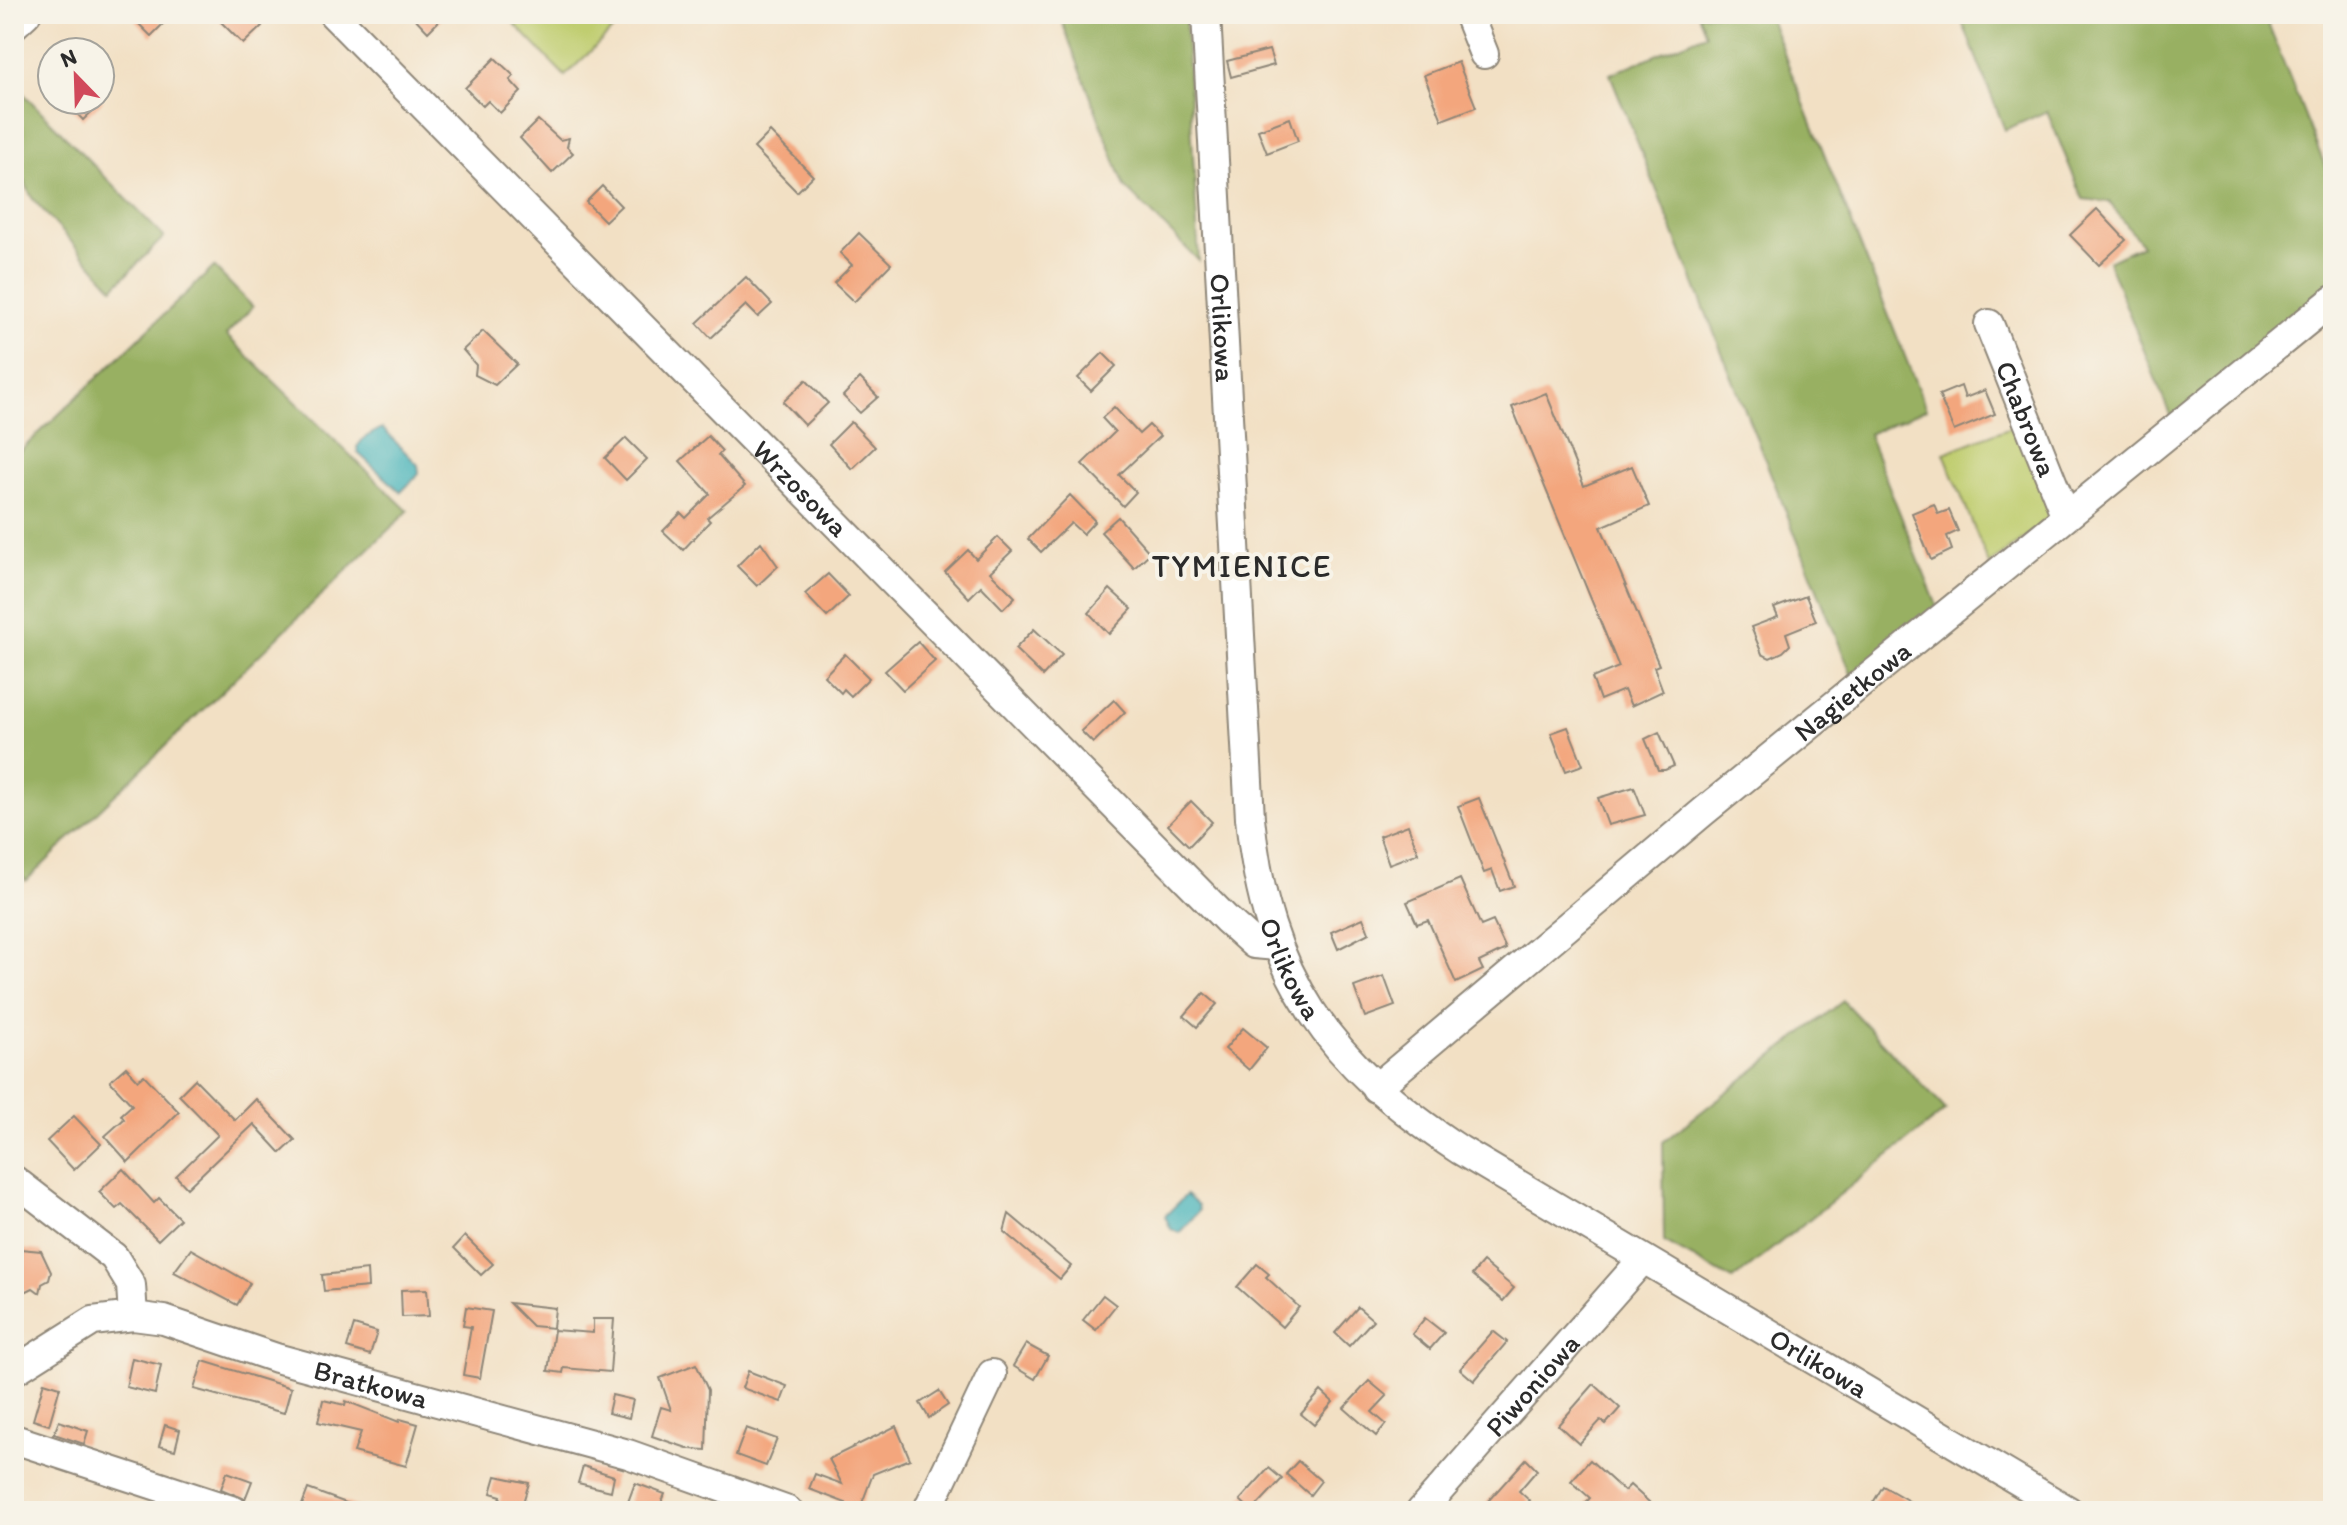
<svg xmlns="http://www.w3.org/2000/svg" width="2347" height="1525" font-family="Itim,sans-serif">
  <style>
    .green { fill: #c0cd6f; stroke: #767c4d; stroke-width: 2 }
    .forest { fill: #98b062; stroke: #626e46; stroke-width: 2 }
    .water { fill: #41b1b8; stroke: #366e72; stroke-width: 2 }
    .building { fill: #f3a67d }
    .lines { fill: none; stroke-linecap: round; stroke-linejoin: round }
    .minor-casing { stroke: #8e8678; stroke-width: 32 }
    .minor { stroke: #fff; stroke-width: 28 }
    .labels { text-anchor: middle; stroke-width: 8; stroke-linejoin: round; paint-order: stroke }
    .street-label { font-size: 28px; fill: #2b2b2b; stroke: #f7f3e8 }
    .quarter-label { font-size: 32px; letter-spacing: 2px; fill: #2b2b2b; stroke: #f7f3e8 }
  </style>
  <rect width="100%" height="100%" fill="#f7f3e8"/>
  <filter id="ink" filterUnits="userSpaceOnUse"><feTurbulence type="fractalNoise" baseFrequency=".0125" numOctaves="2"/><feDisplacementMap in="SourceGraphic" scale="16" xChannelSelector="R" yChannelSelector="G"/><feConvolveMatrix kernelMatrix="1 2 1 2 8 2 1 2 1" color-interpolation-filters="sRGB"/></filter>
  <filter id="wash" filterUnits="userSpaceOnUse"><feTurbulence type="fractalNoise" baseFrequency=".006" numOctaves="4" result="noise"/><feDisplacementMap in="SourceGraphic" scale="32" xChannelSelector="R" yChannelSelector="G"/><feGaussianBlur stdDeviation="1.8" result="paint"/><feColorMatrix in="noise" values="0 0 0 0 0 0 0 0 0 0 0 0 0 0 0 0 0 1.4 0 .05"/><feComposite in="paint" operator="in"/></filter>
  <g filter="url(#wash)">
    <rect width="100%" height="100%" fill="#f2e0c4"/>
    <!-- green -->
    <g class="green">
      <polygon points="505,14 629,14 565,76"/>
      <polygon points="2018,424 2054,515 1989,565 1944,453"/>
    </g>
    <!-- forest -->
    <g class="forest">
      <polygon points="1059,14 1185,14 1199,261 1125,187"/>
      <polygon points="1698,14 1768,14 1926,409 1868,434 1937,606 1852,676 1610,74 1706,34"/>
      <polygon points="1959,14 2264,14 2333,186 2333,291 2172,420 2108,261 2142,245 2109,202 2083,199 2047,111 2005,130"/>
      <polygon points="14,84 164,237 113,288 32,198 14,158"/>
      <polygon points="214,267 253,307 226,335 408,511 26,881 14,865 14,457"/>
      <polygon points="1843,1001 1946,1110 1733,1280 1664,1242 1663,1142"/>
    </g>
    <!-- water -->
    <g class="water">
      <polygon points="382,428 418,465 419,474 401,492 358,453 357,447 364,438"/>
      <polygon points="1186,1195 1198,1205 1199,1211 1179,1233 1171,1229 1165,1216"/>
    </g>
    <g id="blocks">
      <!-- building -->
      <g class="building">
        <polygon points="129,14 154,14 163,24 151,36"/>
        <polygon points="213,14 250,14 262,26 243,44"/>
        <polygon points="411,14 446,14 428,32"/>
        <polygon points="1269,50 1274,65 1231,77 1227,61"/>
        <polygon points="495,58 514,76 510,80 521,92 500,113 488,101 483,106 465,88"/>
        <polygon points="1458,62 1476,107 1442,120 1424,75"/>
        <polygon points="64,100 104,100 83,120"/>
        <polygon points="1290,118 1298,141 1267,153 1258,130"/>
        <polygon points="538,120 560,140 569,138 567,147 573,153 552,173 520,138"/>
        <polygon points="770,132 813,176 797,192 754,148"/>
        <polygon points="602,186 621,206 605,221 586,202"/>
        <polygon points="2097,209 2126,240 2099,265 2070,235"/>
        <polygon points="859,233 891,264 854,302 834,283 852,265 840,253"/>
        <polygon points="746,277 772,304 758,317 746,305 711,338 697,323"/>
        <polygon points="483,331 517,364 495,385 475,375 476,365 463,350"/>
        <polygon points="1103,353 1116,366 1091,391 1078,378"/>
        <polygon points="860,378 878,397 860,413 843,396"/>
        <polygon points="806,380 828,403 805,425 783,402"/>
        <polygon points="1961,386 1965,398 1985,390 1995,414 1954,431 1939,395"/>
        <polygon points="1546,393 1584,486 1632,466 1649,506 1601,527 1659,665 1654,667 1663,691 1631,706 1624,690 1600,700 1592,678 1619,667 1512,407"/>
        <polygon points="1114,407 1139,434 1149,425 1160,436 1119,475 1136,492 1123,506 1082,464 1115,432 1102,418"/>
        <polygon points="851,422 875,447 852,469 829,444"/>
        <polygon points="708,436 722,451 718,455 745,486 707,518 710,521 683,550 663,531 681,513 686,518 710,494 680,461"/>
        <polygon points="626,438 647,459 626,480 605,458"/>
        <polygon points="1070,495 1095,521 1083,534 1071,523 1041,552 1028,539"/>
        <polygon points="1934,504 1938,514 1949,510 1958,531 1947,536 1952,550 1931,560 1912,513"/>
        <polygon points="1118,517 1150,553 1134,568 1101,532"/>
        <polygon points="998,537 1012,551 990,572 1015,597 1003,609 981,586 969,598 945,572 968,550 976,559"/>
        <polygon points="761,542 778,566 757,586 737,566"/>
        <polygon points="828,574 849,596 827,617 805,594"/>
        <polygon points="1110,589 1132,609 1109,634 1089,613"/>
        <polygon points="1806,596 1816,621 1786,633 1790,645 1783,652 1770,658 1762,654 1751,627 1778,617 1774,608"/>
        <polygon points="1034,629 1062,655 1043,676 1015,649"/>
        <polygon points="918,642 935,661 903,690 885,671"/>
        <polygon points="845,654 869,678 851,696 844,689 841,693 824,676"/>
        <polygon points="1114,700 1125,712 1093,743 1081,731"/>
        <polygon points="1568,727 1583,765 1566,771 1551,733"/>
        <polygon points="1659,732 1674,766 1665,770 1658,770 1645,739"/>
        <polygon points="1634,787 1645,815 1608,825 1598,798"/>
        <polygon points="1479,798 1514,886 1500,891 1492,870 1484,873 1458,806"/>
        <polygon points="1191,801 1212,822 1189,846 1168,825"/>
        <polygon points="1408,825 1418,853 1389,864 1379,836"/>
        <polygon points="1460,879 1481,926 1493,921 1506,949 1479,962 1483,970 1456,983 1428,920 1417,924 1407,902"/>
        <polygon points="1363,918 1369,933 1338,949 1331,932"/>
        <polygon points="1384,976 1395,1006 1365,1017 1354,987"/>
        <polygon points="1204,993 1217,1004 1197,1027 1184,1016"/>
        <polygon points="1243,1028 1267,1048 1249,1070 1225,1049"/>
        <polygon points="126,1067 138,1080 144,1075 179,1112 128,1162 105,1136 124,1119 121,1115 132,1105 110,1081"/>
        <polygon points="195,1079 235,1120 256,1099 295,1140 281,1153 254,1124 187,1188 176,1176 218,1135 179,1095"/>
        <polygon points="74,1116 101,1144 74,1170 47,1141"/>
        <polygon points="123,1169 154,1203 159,1198 180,1219 158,1240 122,1204 116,1209 99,1192"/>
        <polygon points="1009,1214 1071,1266 1060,1279 1004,1232"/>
        <polygon points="465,1236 493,1264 481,1275 454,1248"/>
        <polygon points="20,1249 41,1251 51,1272 49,1280 42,1284 40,1293 33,1288 25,1292 14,1280 14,1258"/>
        <polygon points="191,1249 250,1283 237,1305 174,1272"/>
        <polygon points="1483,1262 1514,1288 1503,1301 1472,1275"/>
        <polygon points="1257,1264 1269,1274 1266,1277 1299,1307 1282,1327 1237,1287"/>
        <polygon points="367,1270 368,1287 324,1291 322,1275"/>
        <polygon points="427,1289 429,1316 402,1317 401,1290"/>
        <polygon points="1103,1295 1116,1305 1096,1330 1083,1320"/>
        <polygon points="509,1303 555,1308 553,1328 532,1326"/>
        <polygon points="466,1307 492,1311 480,1378 463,1375 471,1327 463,1326"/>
        <polygon points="1358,1307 1373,1320 1349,1346 1335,1333"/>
        <polygon points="1425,1318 1444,1333 1430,1349 1412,1334"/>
        <polygon points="593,1319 614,1319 610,1372 564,1368 563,1373 548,1371 554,1330 593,1333"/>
        <polygon points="354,1325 377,1332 370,1355 347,1348"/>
        <polygon points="1493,1331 1507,1342 1474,1381 1460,1369"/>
        <polygon points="1026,1344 1048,1356 1035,1379 1013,1366"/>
        <polygon points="132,1358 161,1365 155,1394 126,1387"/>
        <polygon points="203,1361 291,1388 284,1413 194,1389"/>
        <polygon points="696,1364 708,1390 706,1450 690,1449 652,1436 661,1407 671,1410 660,1378"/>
        <polygon points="748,1371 787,1386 781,1402 742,1388"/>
        <polygon points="1369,1381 1387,1396 1372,1412 1386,1424 1376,1436 1344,1408"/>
        <polygon points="44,1382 60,1387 49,1425 33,1420"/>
        <polygon points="1594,1384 1620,1408 1606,1424 1601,1420 1579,1444 1558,1425"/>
        <polygon points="939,1391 948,1405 929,1418 920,1403"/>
        <polygon points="1321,1391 1333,1402 1314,1425 1301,1414"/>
        <polygon points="612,1395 633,1400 629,1418 608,1413"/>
        <polygon points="323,1400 345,1405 346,1401 399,1422 400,1419 418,1424 406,1466 354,1452 361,1432 318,1422"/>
        <polygon points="59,1421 88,1431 84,1444 54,1434"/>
        <polygon points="165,1425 180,1430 175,1450 159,1446"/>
        <polygon points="896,1426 910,1459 873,1474 859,1511 843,1511 846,1503 809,1489 815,1474 842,1484 829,1459"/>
        <polygon points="746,1428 777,1439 766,1466 736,1455"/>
        <polygon points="1526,1459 1537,1470 1519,1491 1530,1501 1522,1511 1479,1511"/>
        <polygon points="1590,1460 1624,1491 1630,1485 1659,1511 1578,1511 1590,1498 1571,1481"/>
        <polygon points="1298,1461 1321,1481 1310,1495 1286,1474"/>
        <polygon points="583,1466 614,1476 611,1491 578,1483"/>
        <polygon points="1269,1468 1282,1479 1252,1511 1240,1500"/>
        <polygon points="227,1472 252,1481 245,1499 221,1489"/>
        <polygon points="496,1476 529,1483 521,1509 499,1503 501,1496 491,1493"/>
        <polygon points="635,1483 665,1494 658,1511 628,1502"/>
        <polygon points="1883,1486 1926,1511 1868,1511"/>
        <polygon points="308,1489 363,1509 362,1511 318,1511 302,1505"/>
      </g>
    </g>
  </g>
  <g filter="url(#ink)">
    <use href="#blocks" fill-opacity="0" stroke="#8e8678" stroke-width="2"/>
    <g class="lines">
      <defs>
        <g id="minor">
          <path id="s1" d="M333,14L1226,919L1254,944L1277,946"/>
          <path id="s2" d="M1206,14L1250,818C1266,978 1328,1063 1460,1150L2069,1511"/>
          <polyline points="1468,14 1484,54"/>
          <polyline points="14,25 26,14"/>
          <path id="s3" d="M1989,324L2065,514"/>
          <path id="s4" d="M1376,1088L1703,812L2333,300"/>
          <path id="s5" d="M14,1180L114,1257L131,1285L133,1316L164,1320L276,1358L628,1454L788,1511"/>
          <polyline points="14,1371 93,1321 133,1316"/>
          <polyline points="14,1439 234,1511"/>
          <polyline points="927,1511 992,1374"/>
          <path id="s6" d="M1421,1511L1643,1259"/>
        </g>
      </defs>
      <!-- minor casing -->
      <use href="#minor" class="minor-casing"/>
      <!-- minor -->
      <use href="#minor" class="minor"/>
    </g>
  </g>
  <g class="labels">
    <!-- street labels -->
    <g class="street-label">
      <text dy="10" stroke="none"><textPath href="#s2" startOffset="314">Orlikowa</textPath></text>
      <text dy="10" stroke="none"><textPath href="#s3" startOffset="102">Chabrowa</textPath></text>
      <text dy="10" stroke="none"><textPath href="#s1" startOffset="666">Wrzosowa</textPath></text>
      <text dy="10" stroke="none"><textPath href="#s4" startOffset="620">Nagietkowa</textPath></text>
      <text dy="10" stroke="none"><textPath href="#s2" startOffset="962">Orlikowa</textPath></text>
      <text dy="10" stroke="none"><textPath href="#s2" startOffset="1632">Orlikowa</textPath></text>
      <text dy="10" stroke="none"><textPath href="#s5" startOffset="438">Bratkowa</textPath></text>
      <text dy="10" stroke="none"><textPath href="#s6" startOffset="168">Piwoniowa</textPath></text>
    </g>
    <!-- quarter labels -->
    <g class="quarter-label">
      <text x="1242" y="577">TYMIENICE</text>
    </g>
  </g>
  <!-- margin -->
  <rect width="2347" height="1525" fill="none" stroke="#f7f3e8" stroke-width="48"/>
  <!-- north arrow -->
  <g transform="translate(76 76) rotate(337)"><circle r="38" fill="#f7f3e8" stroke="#a5a39c" stroke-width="2"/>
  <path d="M0-6L14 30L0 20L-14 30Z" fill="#d1495b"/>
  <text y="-12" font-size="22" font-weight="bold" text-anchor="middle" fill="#2b2b2b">N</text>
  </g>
</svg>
